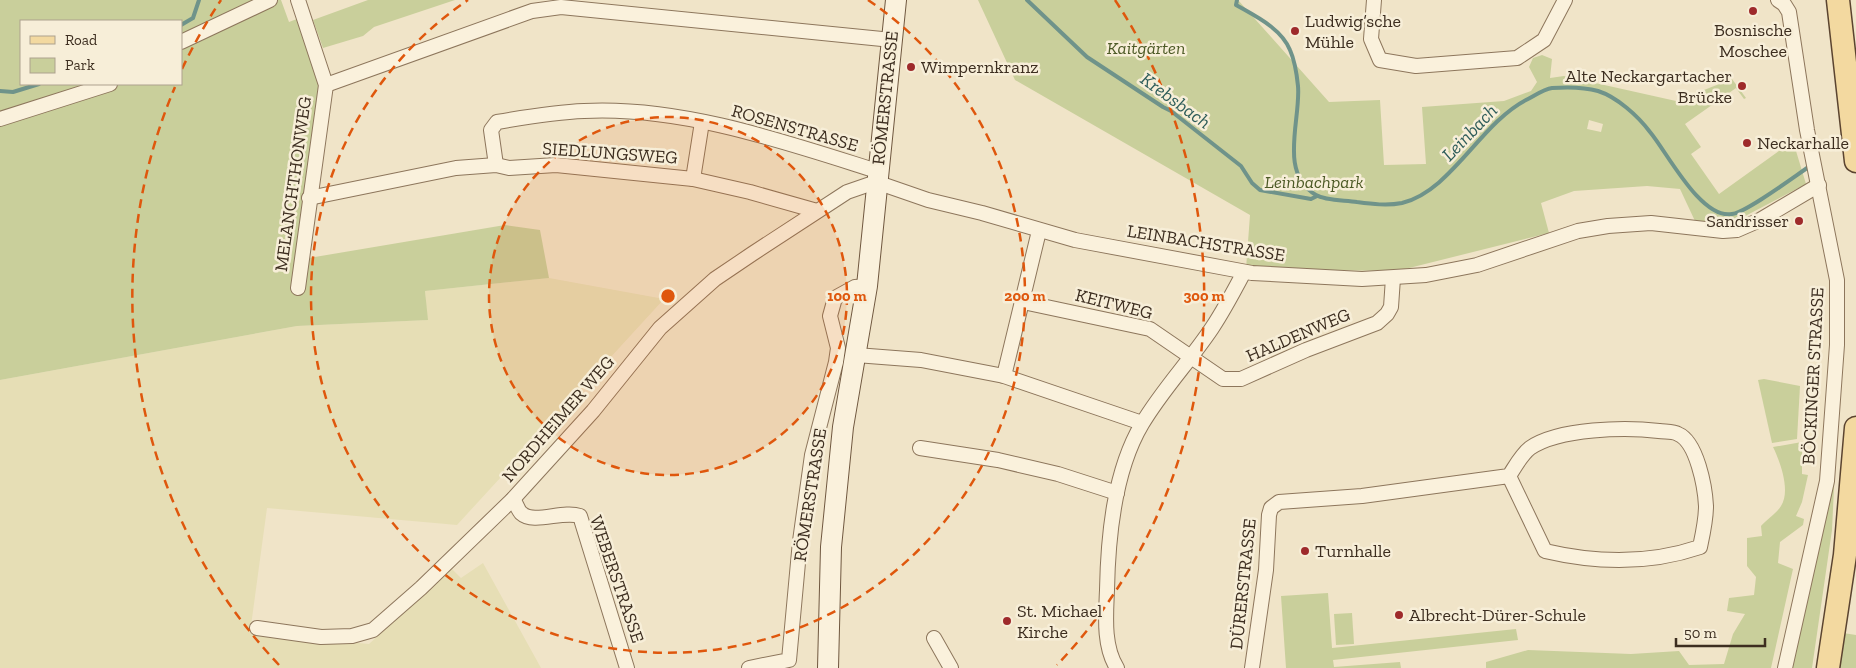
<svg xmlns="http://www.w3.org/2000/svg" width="1856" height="668" font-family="'Zilla Slab',serif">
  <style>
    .farmland { fill: #e6deb5 }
    .green { fill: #c9cf9b; fill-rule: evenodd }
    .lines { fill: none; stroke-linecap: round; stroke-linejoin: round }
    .stream { stroke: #6f938a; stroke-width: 4 }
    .street-casing { stroke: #8d765c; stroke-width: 16 }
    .secondary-casing { stroke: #6f573f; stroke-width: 22 }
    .primary-casing { stroke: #5b4430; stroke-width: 25 }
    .street { stroke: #faf1dc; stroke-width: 14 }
    .secondary { stroke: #faf1dc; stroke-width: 20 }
    .primary { stroke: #f3d9a0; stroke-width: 22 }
    .ring { fill: none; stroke: #df570d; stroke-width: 2.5; stroke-dasharray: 9 6 }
    .poi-dot { fill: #9e2a2b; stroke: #f7eed8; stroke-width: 2 }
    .labels { text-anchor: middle; stroke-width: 5; stroke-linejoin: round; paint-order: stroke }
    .poi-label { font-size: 18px; fill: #3d2e20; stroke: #f7eed8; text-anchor: start }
    .park-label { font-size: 18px; font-style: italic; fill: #4d5a26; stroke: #f7eed8 }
    .street-label { font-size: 18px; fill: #3d2e20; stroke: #f7eed8 }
    .water-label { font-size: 19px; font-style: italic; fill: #2f5d5a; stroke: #f7eed8 }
    .centre { fill: #df570d; stroke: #f7eed8; stroke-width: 2.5 }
    .ring-label { font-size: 15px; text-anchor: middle; font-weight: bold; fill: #df570d; stroke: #f7eed8; stroke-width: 5; stroke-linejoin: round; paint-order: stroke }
  </style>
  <rect width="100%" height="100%" fill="#f0e4c8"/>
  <!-- farmland -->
  <polygon class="farmland" points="549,278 664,299 457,525 267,508 250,633 369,644 451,568 461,578 483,563 541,668 0,668 0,380 297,326 427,320 425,291"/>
  <!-- green -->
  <g class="green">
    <path d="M0,0H281L289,22L302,17L324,86L297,260L505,225L540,230L549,278L425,291L428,320L297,326L0,380ZM21,21H181V84H21Z"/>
    <polygon points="368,0 455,0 374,27 363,36 323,48 313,20"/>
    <path d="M978,0H1238L1329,102L1380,100L1384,165L1426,164L1422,107L1504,101L1531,91L1537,82L1529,67L1533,58L1542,55L1552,59L1550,78L1564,76L1676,101L1732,79L1746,98L1744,99L1736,88L1685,124L1701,147L1691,154L1719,194L1793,141L1806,184L1730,224L1695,221L1680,189L1647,186L1574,191L1541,203L1549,233L1397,271L1246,269L1250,215L1015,80ZM1589,120L1603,124L1601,132L1587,129Z"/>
    <polygon points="1764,379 1800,386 1797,439 1772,443 1758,380"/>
    <path d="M1802,442V474L1808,475L1802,502L1796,516L1804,519L1803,525L1780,542L1778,563L1793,569L1771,668H1486V662L1528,650L1631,654L1679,651L1689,665L1724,664L1733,634L1745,614L1727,611L1729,598L1754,595L1756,577L1747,566V538L1762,536L1761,526C1767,519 1777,513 1781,506C1791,491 1780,461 1773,447Z"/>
    <polygon points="1836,445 1832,530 1812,668 1790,668 1824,528"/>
    <polygon points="1328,593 1332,648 1516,629 1518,640 1333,660 1334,667 1400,662 1401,668 1286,668 1281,596"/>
    <polygon points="1352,613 1354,644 1336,645 1334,614"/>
    <polygon points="1843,633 1856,635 1856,668 1835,668"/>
  </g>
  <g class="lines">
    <!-- stream -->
    <g class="stream">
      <polyline points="1027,0 1087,57 1163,107 1171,111 1241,166 1252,183 1260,190 1311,199 1317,196"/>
      <path d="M1237,0L1236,5C1255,16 1281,28 1290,50C1294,59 1297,76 1298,86C1301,120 1278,173 1316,195C1326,201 1345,200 1357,202C1372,204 1387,206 1402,203C1451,191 1480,124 1526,100C1534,96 1544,89 1552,88C1566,87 1584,87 1598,91C1617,97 1638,116 1650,132C1667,152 1701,220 1732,214C1747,212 1795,176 1810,166"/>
      <polyline points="181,25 193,18 199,0"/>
      <polyline points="0,91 13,92 39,84"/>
    </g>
    <defs>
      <g id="street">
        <polyline points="1374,0 1371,39 1380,60 1416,66 1517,58 1544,40 1565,0"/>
        <polyline points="1778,0 1784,4 1789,12 1807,130 1837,280 1837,345 1827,481 1785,668"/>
        <polyline points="181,42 270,0"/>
        <polyline points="326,85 532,11 561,7 892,40"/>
        <polyline points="0,119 110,84"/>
        <path d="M496,165L491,130L497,122C526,117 555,112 584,111C682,106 785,142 877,171"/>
        <polyline points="693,179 702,122"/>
        <polyline points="309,198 456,168 496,165 509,168 556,165 693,179 750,192 817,211"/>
        <polyline points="298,288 326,85 298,0"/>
        <polyline points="1023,302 1150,329 1223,379 1241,379 1306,350 1377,323 1387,314 1391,307 1393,278"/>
        <polyline points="856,355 921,360 1004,376 1142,423"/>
        <polyline points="1004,376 1039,231"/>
        <polyline points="920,448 998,460 1058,474 1117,493"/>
        <path d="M513,499C516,503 518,510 521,513C534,525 562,510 580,516L627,668"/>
        <polyline points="257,628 321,637 352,636 373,630 421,588 513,499 593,411 660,328 715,279 752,254 847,192 876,182 928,200 982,213 1075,240 1252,273 1362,279 1426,275 1477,265 1578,231 1608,226 1651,223 1723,231 1737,230 1760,220 1819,185"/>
        <polyline points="934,638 951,668"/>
        <polyline points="749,668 789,660 800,541 812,455 836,362 838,348 830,316 835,298 855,287 867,286"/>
        <path d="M1117,668C1103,646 1106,615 1107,590C1108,536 1114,471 1142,424C1162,390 1190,361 1212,328C1224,310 1234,291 1244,272"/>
        <path d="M1252,668L1266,570L1269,515L1271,508L1279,502L1362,496L1509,476C1515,467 1521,455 1530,448C1559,428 1626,427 1659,431C1665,432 1673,431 1678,434C1697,442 1705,487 1706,506C1706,520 1703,533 1700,547C1650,564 1596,563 1545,551L1509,476"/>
      </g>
      <polyline id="secondary" points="828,668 831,547 843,427 867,286 896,0"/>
      <g id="primary">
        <polyline points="1838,0 1856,161"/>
        <polyline points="1828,668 1845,555 1856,428"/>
      </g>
    </defs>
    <!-- street casing -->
    <use href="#street" class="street-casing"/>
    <!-- secondary casing -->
    <use href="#secondary" class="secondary-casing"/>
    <!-- primary casing -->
    <use href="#primary" class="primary-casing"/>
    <!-- street -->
    <use href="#street" class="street"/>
    <!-- secondary -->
    <use href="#secondary" class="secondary"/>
    <!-- primary -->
    <use href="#primary" class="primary"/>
  </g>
  <!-- distance rings -->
  <circle cx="668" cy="296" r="179" fill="#df570d" fill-opacity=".12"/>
  <g class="ring">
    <circle cx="668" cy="296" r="179"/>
    <path d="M868 0A357 357 0 1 1 468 0"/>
    <path d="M279 665A536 536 0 0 1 175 87M182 69A536 536 0 0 1 221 0M1115 0A536 536 0 0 1 1057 665"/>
  </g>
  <!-- markers -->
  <g class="poi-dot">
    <circle cx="1753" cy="11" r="5"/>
    <circle cx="1295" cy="31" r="5"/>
    <circle cx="911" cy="67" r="5"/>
    <circle cx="1742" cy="86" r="5"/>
    <circle cx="1747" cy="143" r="5"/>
    <circle cx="1799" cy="221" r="5"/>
    <circle cx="1305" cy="551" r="5"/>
    <circle cx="1399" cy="615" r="5"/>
    <circle cx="1007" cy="621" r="5"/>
  </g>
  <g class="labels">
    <!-- poi labels -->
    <g class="poi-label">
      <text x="1305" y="27">Ludwig’sche<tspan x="1305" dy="21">Mühle</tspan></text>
      <text x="1753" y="36" text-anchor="middle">Bosnische<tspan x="1753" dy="21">Moschee</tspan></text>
      <text x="921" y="73">Wimpernkranz</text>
      <text x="1732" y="82" text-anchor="end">Alte Neckargartacher<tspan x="1732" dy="21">Brücke</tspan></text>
      <text x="1757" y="149">Neckarhalle</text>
      <text x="1789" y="227" text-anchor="end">Sandrisser</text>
      <text x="1315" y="557">Turnhalle</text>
      <text x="1017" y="617">St. Michael<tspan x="1017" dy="21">Kirche</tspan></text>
      <text x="1409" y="621">Albrecht-Dürer-Schule</text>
    </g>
    <!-- park labels -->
    <g class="park-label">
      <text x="1146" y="54">Kaitgärten</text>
      <text x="1314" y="188">Leinbachpark</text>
    </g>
    <!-- street labels -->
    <g class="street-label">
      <text transform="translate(885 98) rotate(-84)" y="6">RÖMERSTRASSE</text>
      <text transform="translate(795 128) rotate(16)" y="6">ROSENSTRASSE</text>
      <text transform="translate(610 153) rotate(4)" y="6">SIEDLUNGSWEG</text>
      <text transform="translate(293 184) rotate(-82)" y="6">MELANCHTHONWEG</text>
      <text transform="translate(1206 243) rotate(9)" y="6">LEINBACHSTRASSE</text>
      <text transform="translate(1114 304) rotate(14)" y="6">KEITWEG</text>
      <text transform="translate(1298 335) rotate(-23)" y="6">HALDENWEG</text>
      <text transform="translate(1813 376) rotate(-87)" y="6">BÖCKINGER STRASSE</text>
      <text transform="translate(558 419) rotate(-49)" y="6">NORDHEIMER WEG</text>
      <text transform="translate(810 495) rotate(-81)" y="6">RÖMERSTRASSE</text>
      <text transform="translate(617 579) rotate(71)" y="6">WEBERSTRASSE</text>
      <text transform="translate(1243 584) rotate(-84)" y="6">DÜRERSTRASSE</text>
    </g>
    <!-- water labels -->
    <g class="water-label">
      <text transform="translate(1176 100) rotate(36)" y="7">Krebsbach</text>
      <text transform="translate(1469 132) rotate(-46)" y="7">Leinbach</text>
    </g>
  </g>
  <circle cx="668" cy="296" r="8" class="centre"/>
  <g class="ring-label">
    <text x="847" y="301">100 m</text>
    <text x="1025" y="301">200 m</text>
    <text x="1204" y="301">300 m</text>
  </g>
  <!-- legend -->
  <rect x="20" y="20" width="162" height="65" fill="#f7eed8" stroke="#ada18e"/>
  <rect x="30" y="36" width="25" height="8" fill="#f3d9a0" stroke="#ada18e"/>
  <text x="65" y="45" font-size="15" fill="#3d2e20">Road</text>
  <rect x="30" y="58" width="25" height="15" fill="#c9cf9b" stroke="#ada18e"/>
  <text x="65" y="70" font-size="15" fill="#3d2e20">Park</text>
  <!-- scale -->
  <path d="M1676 638v8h89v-8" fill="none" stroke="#3d2e20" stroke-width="2.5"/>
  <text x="1684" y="638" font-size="15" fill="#3d2e20" stroke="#f7eed8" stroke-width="4" paint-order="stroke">50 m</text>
</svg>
